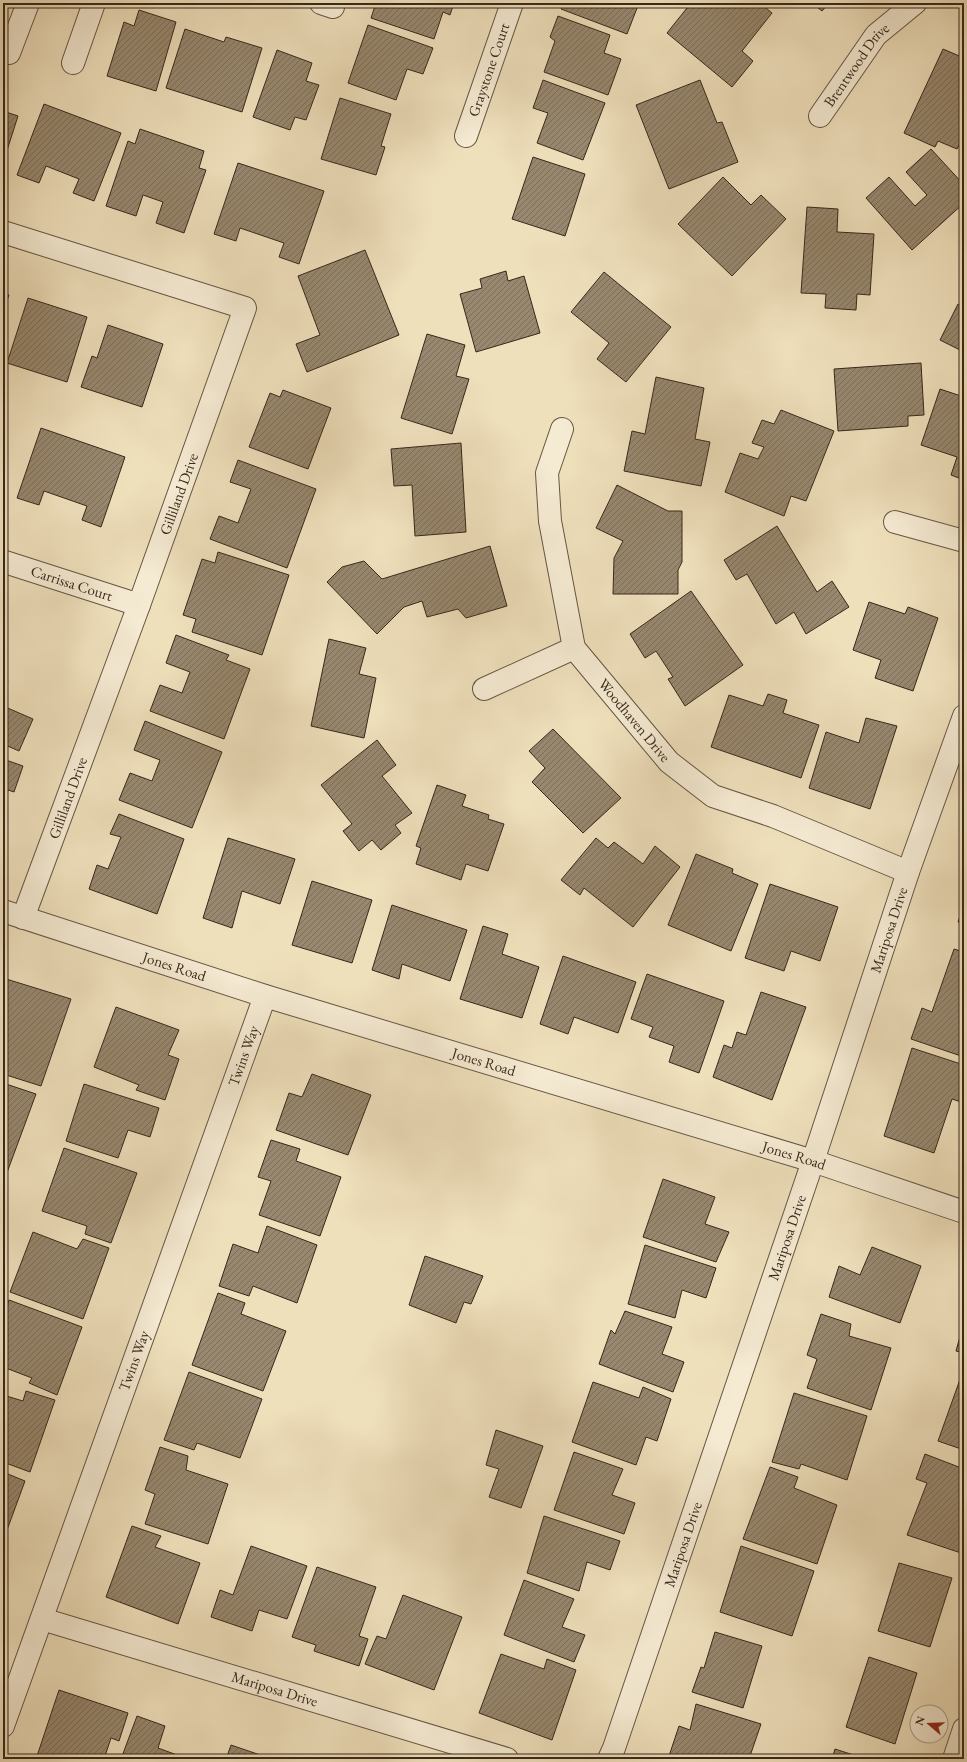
<svg xmlns="http://www.w3.org/2000/svg" width="967" height="1762" font-family="'EB Garamond',serif">
  <style>
    .building { fill: url(#building-hatch); stroke: #38281b }
    .lines { fill: none; stroke-linecap: round; stroke-linejoin: round }
    .minor-casing { stroke: #665643; stroke-width: 24 }
    .minor { stroke: #f5ebd3; stroke-width: 22 }
    .labels { text-anchor: middle; stroke-width: 3.5; stroke-linejoin: round; paint-order: stroke }
    .street-label { font-size: 15px; fill: #38281b; stroke: #f5ebd3 }
  </style>
  <defs>
    <pattern id="building-hatch" width="6" height="6" patternUnits="userSpaceOnUse"><rect width="6" height="6" fill="#97886f"/><path d="M-1 1l2-2M0 6l6-6M5 7l2-2" fill="none" stroke="#7c6f5a"/></pattern>
  </defs>
  <rect width="100%" height="100%" fill="#efe0bc"/>
  <filter id="stains"><feTurbulence type="fractalNoise" baseFrequency=".005" numOctaves="4"/><feColorMatrix values="0 0 0 0 .2 0 0 0 0 .09 0 0 0 0 .02 0 0 0 .5 -.17"/></filter>
  <radialGradient id="worn" r=".72"><stop offset=".6" stop-color="#630" stop-opacity="0"/><stop offset="1" stop-color="#630" stop-opacity=".3"/></radialGradient>
  <!-- building -->
  <g class="building">
    <polygon points="376,3 454,3 450,15 443,12 434,39 371,18"/>
    <polygon points="564,3 639,3 627,34 561,9"/>
    <polygon points="691,3 760,3 772,13 742,51 753,61 732,87 667,33"/>
    <polygon points="812,3 829,3 822,11"/>
    <polygon points="139,10 176,22 156,91 107,76 124,22 134,26"/>
    <polygon points="558,16 610,35 604,53 621,59 608,95 544,72 555,41 550,37"/>
    <polygon points="368,25 433,48 423,74 407,69 396,100 348,83"/>
    <polygon points="185,29 224,42 226,37 262,48 242,112 166,88"/>
    <polygon points="943,49 964,58 964,135 957,149 938,141 935,147 904,133"/>
    <polygon points="277,50 312,63 306,81 319,85 306,120 295,117 290,130 253,117"/>
    <polygon points="543,80 605,103 583,160 537,143 548,113 533,108"/>
    <polygon points="700,80 717,123 722,122 738,162 669,189 636,105"/>
    <polygon points="340,98 391,114 381,146 385,147 376,175 321,159"/>
    <polygon points="44,104 121,133 94,201 73,193 79,179 46,166 39,183 17,175"/>
    <polygon points="3,111 18,116 3,163"/>
    <polygon points="140,129 204,151 199,168 206,170 184,233 156,223 163,202 143,195 136,216 106,206 128,141 135,144"/>
    <polygon points="931,149 964,185 964,203 912,250 866,198 889,177 915,206 927,195 906,172"/>
    <polygon points="533,157 585,174 565,236 512,219"/>
    <polygon points="238,163 324,191 299,264 279,257 284,243 240,228 236,241 214,234"/>
    <polygon points="723,177 751,205 761,195 786,219 732,276 678,224"/>
    <polygon points="807,207 838,209 837,232 874,234 870,295 857,294 856,310 825,308 826,294 801,293"/>
    <polygon points="365,250 399,335 307,372 296,344 320,335 298,276"/>
    <polygon points="506,271 508,281 524,276 540,333 476,352 460,294 482,288 480,279"/>
    <polygon points="604,272 671,327 626,382 597,359 609,343 571,312"/>
    <polygon points="3,293 9,295 3,312"/>
    <polygon points="28,298 87,317 67,382 7,363"/>
    <polygon points="958,304 964,307 964,352 940,340"/>
    <polygon points="108,325 163,344 142,407 81,387 92,356 97,358"/>
    <polygon points="427,334 465,345 456,376 469,379 452,434 401,418"/>
    <polygon points="921,363 924,415 908,416 908,426 838,431 834,369"/>
    <polygon points="656,377 704,388 695,439 710,442 701,486 624,471 632,431 645,434"/>
    <polygon points="940,389 964,397 964,480 951,475 957,457 921,445"/>
    <polygon points="283,390 331,408 308,469 249,447 270,393 280,397"/>
    <polygon points="781,410 834,431 806,501 791,496 784,516 725,492 740,453 758,459 764,447 752,443 762,420 774,424"/>
    <polygon points="41,428 125,457 101,527 82,520 87,506 44,491 39,505 17,498"/>
    <polygon points="461,443 466,532 415,536 412,485 394,486 391,449"/>
    <polygon points="238,460 316,489 287,568 210,539 219,516 238,523 251,489 230,482"/>
    <polygon points="617,485 668,511 682,511 682,562 678,570 678,594 613,594 614,558 623,541 596,528"/>
    <polygon points="777,526 817,592 832,581 849,607 806,634 794,612 776,624 747,574 736,580 724,560"/>
    <polygon points="490,546 507,606 466,618 458,609 427,617 422,601 404,607 377,634 327,582 342,567 364,561 382,579"/>
    <polygon points="218,552 289,575 262,655 192,632 196,619 183,615 202,559 215,563"/>
    <polygon points="691,591 743,665 685,706 668,679 673,677 656,651 645,658 630,634"/>
    <polygon points="869,602 905,614 908,607 938,618 913,691 875,678 881,660 853,650"/>
    <polygon points="176,635 229,655 226,660 250,669 224,739 150,711 160,685 182,693 190,672 166,663"/>
    <polygon points="329,639 366,648 359,674 376,678 364,738 311,726"/>
    <polygon points="3,679 8,681 3,693"/>
    <polygon points="768,694 787,700 783,713 819,725 801,778 711,747 729,695 763,706"/>
    <polygon points="3,706 33,719 19,751 3,744"/>
    <polygon points="866,718 897,726 870,809 809,788 826,732 859,743"/>
    <polygon points="145,721 222,752 192,828 119,800 130,773 152,781 160,760 134,750"/>
    <polygon points="553,729 621,798 583,833 532,782 545,768 529,751"/>
    <polygon points="377,740 396,765 382,776 412,813 395,825 401,833 381,850 372,840 359,851 343,831 352,824 321,785"/>
    <polygon points="3,759 23,766 14,792 8,790 3,806"/>
    <polygon points="437,785 466,795 462,806 489,815 488,819 504,824 488,871 466,864 461,880 416,864 421,848 416,846"/>
    <polygon points="119,814 184,839 157,914 89,889 97,865 108,869 121,837 110,834"/>
    <polygon points="228,838 295,859 280,904 242,891 232,928 203,918"/>
    <polygon points="596,838 608,848 614,842 643,864 655,846 680,867 633,927 584,888 580,895 561,880"/>
    <polygon points="696,854 733,869 732,873 758,884 731,951 668,925"/>
    <polygon points="312,881 372,900 352,963 292,945"/>
    <polygon points="770,884 838,907 820,961 791,951 784,971 745,958"/>
    <polygon points="964,904 964,924 958,922"/>
    <polygon points="392,905 467,930 450,981 402,964 399,979 372,970"/>
    <polygon points="483,926 508,934 502,954 539,967 522,1018 460,999"/>
    <polygon points="954,949 964,952 964,1057 911,1039 922,1008 932,1012"/>
    <polygon points="563,956 636,982 618,1033 574,1017 568,1034 540,1024"/>
    <polygon points="647,974 724,1001 699,1073 669,1062 674,1046 649,1037 653,1027 631,1019"/>
    <polygon points="3,978 71,999 41,1086 3,1074"/>
    <polygon points="761,992 806,1007 772,1100 713,1077 724,1045 732,1048 737,1032 746,1035"/>
    <polygon points="116,1007 179,1030 168,1055 179,1059 165,1100 136,1090 139,1085 94,1067"/>
    <polygon points="912,1048 964,1065 964,1103 952,1099 934,1153 884,1136"/>
    <polygon points="312,1074 371,1095 348,1155 276,1130 289,1093 302,1097"/>
    <polygon points="3,1083 36,1094 5,1178 3,1177"/>
    <polygon points="84,1084 159,1108 150,1137 128,1130 118,1158 66,1141"/>
    <polygon points="271,1140 300,1149 296,1161 341,1177 320,1236 259,1215 271,1181 258,1177"/>
    <polygon points="64,1148 137,1173 111,1243 85,1234 87,1226 42,1211"/>
    <polygon points="663,1179 715,1197 705,1224 729,1232 716,1262 643,1237"/>
    <polygon points="267,1226 317,1245 297,1303 253,1286 249,1296 219,1286 233,1244 258,1253"/>
    <polygon points="33,1232 77,1249 83,1239 109,1248 83,1319 10,1292"/>
    <polygon points="645,1245 716,1268 706,1298 682,1290 675,1318 628,1304"/>
    <polygon points="872,1247 921,1266 900,1323 829,1297 839,1266 860,1275"/>
    <polygon points="425,1256 483,1276 471,1304 464,1302 456,1323 409,1305"/>
    <polygon points="218,1293 245,1303 241,1314 286,1331 263,1391 192,1365"/>
    <polygon points="9,1300 82,1327 57,1395 29,1383 32,1378 3,1367 3,1317"/>
    <polygon points="625,1311 672,1327 662,1354 684,1362 673,1392 599,1364 611,1330 615,1334"/>
    <polygon points="821,1314 851,1324 849,1336 891,1348 871,1410 807,1388 817,1359 807,1355"/>
    <polygon points="964,1322 964,1353 956,1351"/>
    <polygon points="963,1371 964,1371 964,1450 938,1441"/>
    <polygon points="189,1372 262,1399 240,1458 197,1443 194,1450 164,1440"/>
    <polygon points="593,1382 639,1398 643,1387 671,1399 657,1441 646,1437 636,1465 572,1442"/>
    <polygon points="26,1391 55,1400 30,1472 3,1462 3,1395 23,1401"/>
    <polygon points="794,1393 867,1416 847,1480 801,1464 799,1469 772,1462"/>
    <polygon points="496,1430 543,1446 521,1508 489,1497 499,1469 486,1465"/>
    <polygon points="160,1447 188,1456 186,1470 228,1484 208,1544 145,1524 155,1494 145,1490"/>
    <polygon points="574,1452 623,1469 612,1495 635,1503 624,1534 554,1510"/>
    <polygon points="925,1454 964,1469 964,1510 960,1521 964,1523 964,1544 961,1553 907,1535 927,1483 916,1479"/>
    <polygon points="770,1467 798,1477 794,1488 837,1505 817,1564 743,1539"/>
    <polygon points="3,1472 25,1481 3,1541"/>
    <polygon points="544,1516 620,1541 610,1570 587,1562 579,1591 527,1573"/>
    <polygon points="132,1526 161,1536 155,1547 200,1563 178,1624 106,1597"/>
    <polygon points="251,1546 307,1566 287,1619 259,1610 252,1631 211,1617 220,1590 233,1595"/>
    <polygon points="741,1546 814,1571 792,1636 720,1612"/>
    <polygon points="899,1563 952,1578 930,1647 878,1631"/>
    <polygon points="317,1567 376,1587 359,1636 368,1639 359,1666 314,1651 316,1645 292,1637"/>
    <polygon points="524,1580 574,1599 562,1627 585,1635 574,1662 504,1635"/>
    <polygon points="403,1595 462,1617 434,1690 365,1664 377,1636 386,1639"/>
    <polygon points="715,1632 762,1646 743,1708 692,1692 701,1667 704,1668"/>
    <polygon points="501,1654 544,1669 547,1659 576,1670 552,1740 479,1713"/>
    <polygon points="869,1657 917,1673 895,1744 846,1727"/>
    <polygon points="59,1690 128,1713 119,1741 111,1738 104,1759 36,1759"/>
    <polygon points="696,1704 761,1724 749,1759 668,1759 679,1726 690,1730"/>
    <polygon points="137,1716 165,1726 158,1748 188,1759 121,1759"/>
    <polygon points="231,1745 272,1759 226,1759"/>
    <polygon points="835,1749 866,1759 832,1759"/>
  </g>
  <g class="lines">
    <defs>
      <g id="minor">
        <polyline points="321,3 333,7"/>
        <polyline points="3,51 9,53 28,3"/>
        <polyline points="73,63 94,3"/>
        <path id="s1" d="M820,116L876,35L915,3"/>
        <path id="s2" d="M466,136L512,3"/>
        <polyline points="3,232 245,308 139,605 23,918"/>
        <path id="s3" d="M562,429L547,473L550,521L574,648L669,762L713,796L773,816L908,872"/>
        <polyline points="895,522 964,541"/>
        <path id="s4" d="M5,562L139,605"/>
        <polyline points="484,689 574,648"/>
        <path id="s5" d="M3,911L265,996L813,1161L964,1212"/>
        <path id="s6" d="M42,1619L507,1759"/>
        <path id="s7" d="M3,1726L265,996"/>
        <path id="s8" d="M609,1759L614,1748L813,1161L908,872L964,716"/>
        <polyline points="954,1759 964,1729"/>
      </g>
    </defs>
    <!-- minor casing -->
    <use href="#minor" class="minor-casing"/>
    <!-- minor -->
    <use href="#minor" class="minor"/>
  </g>
  <g class="labels">
    <!-- street labels -->
    <g class="street-label">
      <text dy="5" stroke="none"><textPath href="#s1" startOffset="63">Brentwood Drive</textPath></text>
      <text dy="5" stroke="none"><textPath href="#s2" startOffset="70">Graystone Court</textPath></text>
      <text transform="translate(179 494) rotate(-70)" y="5">Gilliland Drive</text>
      <text dy="5" stroke="none"><textPath href="#s4" startOffset="70">Carrissa Court</textPath></text>
      <text dy="5" stroke="none"><textPath href="#s3" startOffset="318">Woodhaven Drive</textPath></text>
      <text transform="translate(68 798) rotate(-70)" y="5">Gilliland Drive</text>
      <text dy="5" stroke="none"><textPath href="#s8" startOffset="875">Mariposa Drive</textPath></text>
      <text dy="5" stroke="none"><textPath href="#s5" startOffset="180">Jones Road</textPath></text>
      <text dy="5" stroke="none"><textPath href="#s7" startOffset="712">Twins Way</textPath></text>
      <text dy="5" stroke="none"><textPath href="#s5" startOffset="504">Jones Road</textPath></text>
      <text dy="5" stroke="none"><textPath href="#s5" startOffset="828">Jones Road</textPath></text>
      <text dy="5" stroke="none"><textPath href="#s8" startOffset="551">Mariposa Drive</textPath></text>
      <text dy="5" stroke="none"><textPath href="#s7" startOffset="388">Twins Way</textPath></text>
      <text dy="5" stroke="none"><textPath href="#s8" startOffset="227">Mariposa Drive</textPath></text>
      <text dy="5" stroke="none"><textPath href="#s6" startOffset="243">Mariposa Drive</textPath></text>
    </g>
  </g>
  <!-- margin -->
  <rect width="967" height="1762" fill="none" stroke="#efe0bc" stroke-width="16"/>
  <rect x="4" y="4" width="959" height="1754" fill="none" stroke="#38281b" stroke-width="2"/>
  <rect x="8" y="8" width="951" height="1746" fill="none" stroke="#38281b"/>
  <!-- north arrow -->
  <g transform="translate(929 1724) rotate(289)"><circle r="19" fill="#f5ebd3" stroke="#a99d89"/>
  <path d="M0-3L7 15L0 10L-7 15Z" fill="#8f2418"/>
  <text y="-6" font-size="11" font-weight="bold" text-anchor="middle" fill="#38281b">N</text>
  </g>
  <rect width="100%" height="100%" filter="url(#stains)"/>
  <rect width="100%" height="100%" fill="url(#worn)"/>
</svg>
